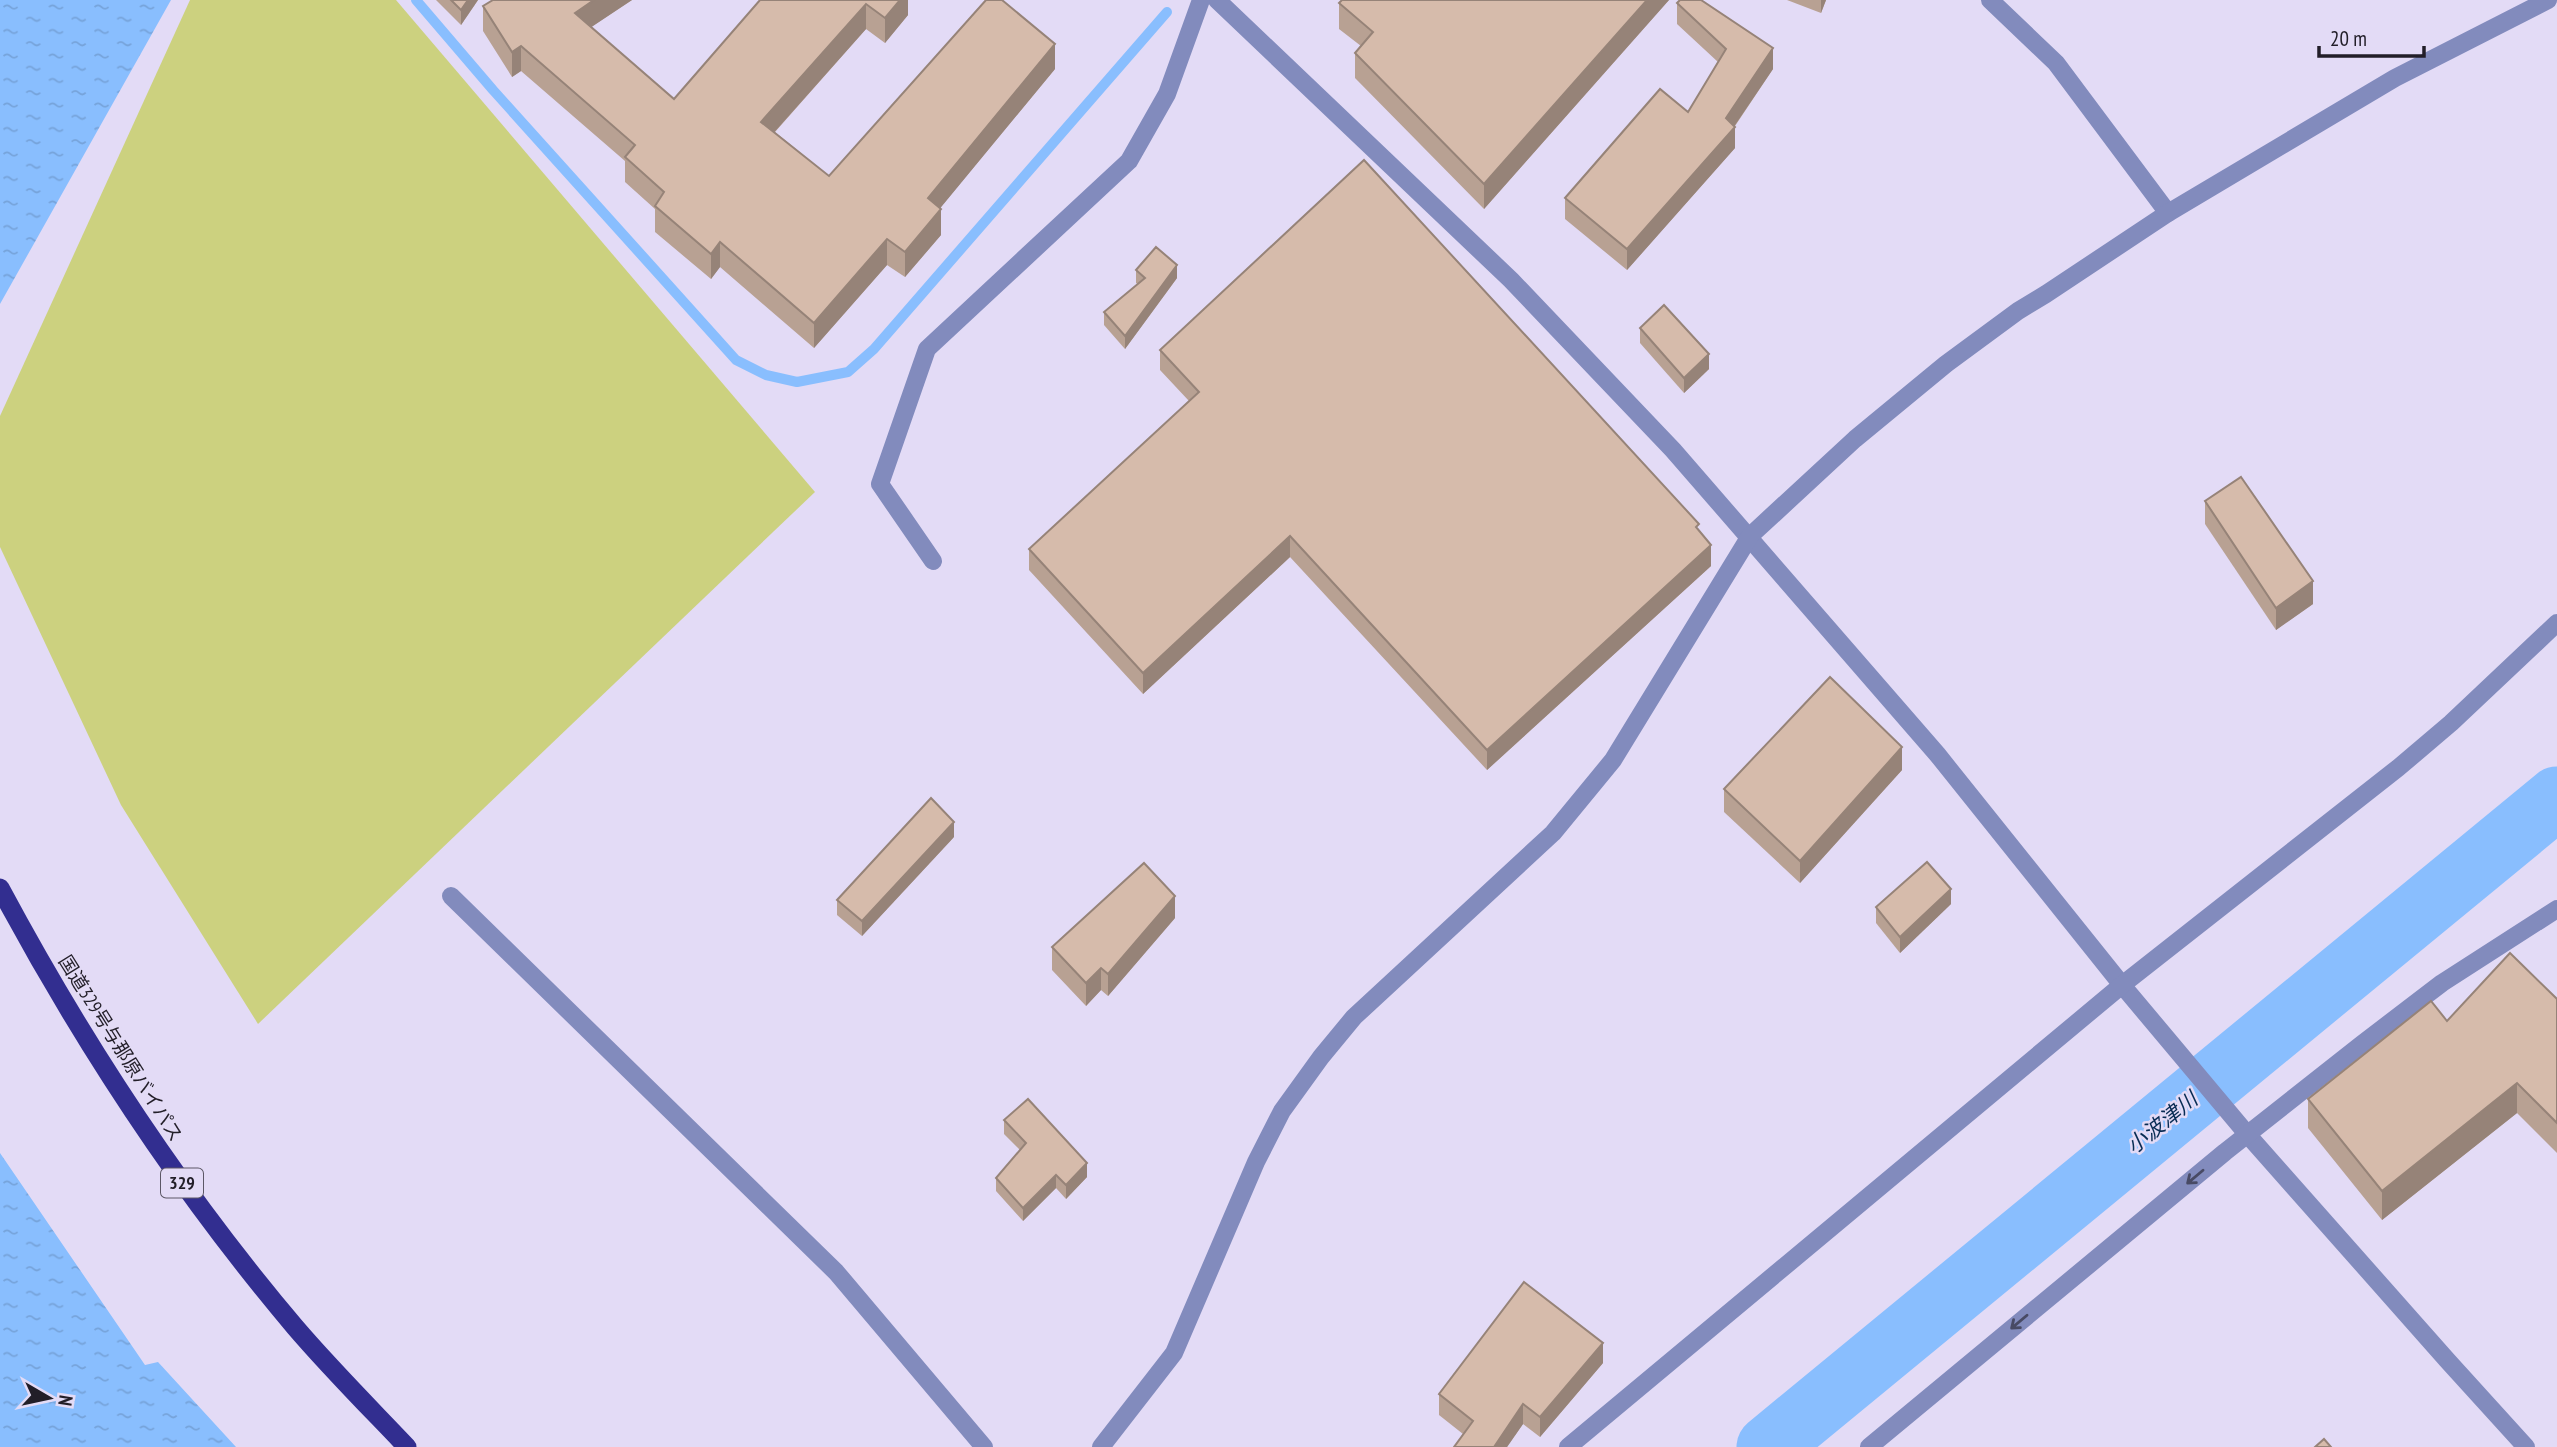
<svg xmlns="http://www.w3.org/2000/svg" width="2557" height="1447" font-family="'PT Sans Narrow','Noto Sans JP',sans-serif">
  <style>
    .green { fill: #ccd17f }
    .water { fill: url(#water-ripples) }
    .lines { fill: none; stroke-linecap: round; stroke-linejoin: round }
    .stream { stroke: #89befe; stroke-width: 10 }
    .river { stroke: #89befe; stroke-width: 63 }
    .minor { stroke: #828bbd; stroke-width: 18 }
    .trunk { stroke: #322e90; stroke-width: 19 }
    .wall { fill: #b8a193 }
    .shaded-wall { fill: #968378 }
    .building { fill: #d6bbab; stroke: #968378; stroke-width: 2 }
    .oneway { stroke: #484a64 }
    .labels { text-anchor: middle; stroke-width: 5; stroke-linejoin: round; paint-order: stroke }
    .shield { fill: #e3dbf6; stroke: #5c5766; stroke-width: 2 }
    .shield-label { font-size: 18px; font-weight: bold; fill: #221e28 }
    .street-label { font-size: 19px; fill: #221e28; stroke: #e3dbf6 }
    .water-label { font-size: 21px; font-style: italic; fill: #082c54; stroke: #e3dbf6 }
  </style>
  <defs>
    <pattern id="water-ripples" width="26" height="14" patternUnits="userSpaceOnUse" patternTransform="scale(1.75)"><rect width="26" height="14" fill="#89befe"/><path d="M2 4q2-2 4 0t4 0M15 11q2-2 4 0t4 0" fill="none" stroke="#76a3da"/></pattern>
  </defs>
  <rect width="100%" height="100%" fill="#e3dbf6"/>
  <!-- green -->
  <polygon class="green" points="190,0 396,0 815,492 258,1024 121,805 0,547 0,416"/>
  <!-- water -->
  <g class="water">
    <polygon points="0,0 171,0 0,304"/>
    <polygon points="0,1153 145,1365 158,1362 236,1447 0,1447"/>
  </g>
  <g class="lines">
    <!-- stream -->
    <polyline class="stream" points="416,0 493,90 736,360 766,375 797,382 848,372 874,349 1167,12"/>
    <!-- river -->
    <polyline class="river" points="1768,1447 2557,798"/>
    <!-- minor -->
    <g class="minor">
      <polyline points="1217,0 1511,280 1673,450 1937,754 2122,985 2247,1134 2447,1360 2526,1447"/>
      <polyline points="1990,0 2056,63 2168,213"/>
      <polyline points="933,561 880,484 927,349 1129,161 1167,94 1201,0"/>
      <polyline points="451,896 836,1272 984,1447"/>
      <polyline points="1101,1447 1174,1353 1256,1162 1282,1111 1321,1057 1354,1017 1553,833 1613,760 1750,536 1855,439 1946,364 2018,311 2046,294 2168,213 2395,78 2548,0"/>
      <polyline points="1568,1447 2122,985 2398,768 2451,723 2557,623"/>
      <polyline points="1869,1447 2225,1152 2362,1044 2442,983 2557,909"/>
    </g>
    <!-- trunk -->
    <path class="trunk" d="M0,888C84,1045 180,1191 295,1327C330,1368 369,1407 407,1447"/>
  </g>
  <!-- wall -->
  <g class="wall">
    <polygon points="436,0 478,0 461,25"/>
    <polygon points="493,0 632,0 591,27 674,99 760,0 908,0 908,15 885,43 866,29 775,132 829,176 1055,69 940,208 941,235 905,277 887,265 814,348 720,267 711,279 655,232 655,209 625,182 625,161 521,71 512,77 483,31 483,6"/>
    <polygon points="1342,0 1669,0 1484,209 1355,78 1355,53 1361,46 1339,29 1339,3"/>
    <polygon points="1787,0 1826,0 1821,13"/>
    <polygon points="1677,3 1773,69 1735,126 1735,148 1627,270 1565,219 1565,198 1688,112 1718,62 1677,24"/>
    <polygon points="1136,270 1177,278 1125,349 1104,325 1104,312 1138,284 1136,283"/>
    <polygon points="1640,328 1709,369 1684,393 1640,343"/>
    <polygon points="1160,350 1699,531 1711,566 1487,770 1290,557 1143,694 1029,570 1029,549 1189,401 1160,370"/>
    <polygon points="2205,501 2313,604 2276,630 2205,524"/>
    <polygon points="1902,770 1800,883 1724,812 1724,789"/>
    <polygon points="954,837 862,936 837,915 837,900"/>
    <polygon points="1951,904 1900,953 1876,923 1876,907"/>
    <polygon points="1175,918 1108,996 1101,990 1086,1006 1052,970 1052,947"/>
    <polygon points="2557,999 2557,1153 2517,1113 2382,1220 2308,1128 2308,1099 2447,1021"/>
    <polygon points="1004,1120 1087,1177 1066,1199 1056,1188 1023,1221 996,1191 996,1178 1020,1150 1004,1134"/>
    <polygon points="1603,1363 1540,1437 1523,1424 1507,1447 1454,1447 1463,1434 1439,1415 1439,1394"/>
  </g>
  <!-- shaded-wall -->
  <g class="shaded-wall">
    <polygon points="468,0 478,0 461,25 461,10"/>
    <polygon points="594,0 632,0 575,38 575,13"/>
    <polygon points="900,0 908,0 908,15 885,43 885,18"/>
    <polygon points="1647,0 1669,0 1484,209 1484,184"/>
    <polygon points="1821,0 1826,0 1821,13"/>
    <polygon points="866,4 866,29 761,147 761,122"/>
    <polygon points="1055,44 1055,69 928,223 928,198"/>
    <polygon points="521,46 521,71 512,77 512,52"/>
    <polygon points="1773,48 1773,69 1731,131 1735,127 1735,148 1627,270 1627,249 1726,118"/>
    <polygon points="941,209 941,235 905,277 905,252"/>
    <polygon points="887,239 887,265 814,348 814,323"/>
    <polygon points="720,242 720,267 711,279 711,254"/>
    <polygon points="1177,265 1177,278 1125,349 1125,336"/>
    <polygon points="1709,354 1709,369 1684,393 1684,378"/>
    <polygon points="1290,536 1290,557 1143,694 1143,673"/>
    <polygon points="1711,545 1711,566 1487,770 1487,750"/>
    <polygon points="2313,581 2313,604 2276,630 2276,608"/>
    <polygon points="1902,747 1902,770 1800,883 1800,861"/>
    <polygon points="954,822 954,837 862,936 862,921"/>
    <polygon points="1951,889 1951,904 1900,953 1900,937"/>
    <polygon points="1175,896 1175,918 1108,996 1108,974"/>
    <polygon points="1101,968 1101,990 1086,1006 1086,983"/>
    <polygon points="2517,1083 2517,1113 2382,1220 2382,1191"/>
    <polygon points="1087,1163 1087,1177 1066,1199 1066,1185"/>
    <polygon points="1056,1175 1056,1188 1023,1221 1023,1208"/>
    <polygon points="1603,1343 1603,1363 1540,1437 1540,1417"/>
    <polygon points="1523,1404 1523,1424 1507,1447 1494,1447"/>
  </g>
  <!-- building -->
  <g class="building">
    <polygon points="451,0 468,0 461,10"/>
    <polygon points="493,0 594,0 575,13 674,99 760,0 900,0 885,18 866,4 761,122 829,176 986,0 1002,0 1055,44 928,198 941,209 905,252 887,239 814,323 720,242 711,254 655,206 664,192 625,157 635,145 521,46 512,52 483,6"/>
    <polygon points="1342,0 1647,0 1484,184 1355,53 1373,32 1339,3"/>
    <polygon points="1680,0 1701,0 1773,48 1726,118 1735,127 1627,249 1565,198 1660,89 1688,112 1726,49 1677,3"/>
    <polygon points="1364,160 1699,524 1696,527 1711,545 1487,750 1290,536 1143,673 1029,549 1199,392 1160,350"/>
    <polygon points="1156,247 1177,265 1125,336 1104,312 1145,278 1136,270"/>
    <polygon points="1664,305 1709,354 1684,378 1640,328"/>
    <polygon points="2241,477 2313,581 2276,608 2205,501"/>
    <polygon points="1830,677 1902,747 1800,861 1724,789"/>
    <polygon points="931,798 954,822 862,921 837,900"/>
    <polygon points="1927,862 1951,889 1900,937 1876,907"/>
    <polygon points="1144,863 1175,896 1108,974 1101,968 1086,983 1052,947"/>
    <polygon points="2510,953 2557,999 2557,1123 2517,1083 2382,1191 2308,1099 2431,1001 2447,1021"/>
    <polygon points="1028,1099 1087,1163 1066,1185 1056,1175 1023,1208 996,1178 1026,1143 1004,1120"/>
    <polygon points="1524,1282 1603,1343 1540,1417 1523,1404 1494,1447 1454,1447 1473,1421 1439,1394"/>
    <polygon points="2324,1439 2331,1447 2315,1447"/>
  </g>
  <!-- one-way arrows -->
  <defs><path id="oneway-shaft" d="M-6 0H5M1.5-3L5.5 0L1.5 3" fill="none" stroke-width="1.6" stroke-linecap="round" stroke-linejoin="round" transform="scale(1.75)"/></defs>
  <g class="oneway">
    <use href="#oneway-shaft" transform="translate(2195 1177) rotate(140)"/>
    <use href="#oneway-shaft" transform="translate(2019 1322) rotate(140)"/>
  </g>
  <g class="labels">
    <!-- shield labels -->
    <rect class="shield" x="161" y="1168.5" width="42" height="29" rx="5"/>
    <g class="shield-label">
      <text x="182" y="1189">329</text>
    </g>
    <!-- street labels -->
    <g class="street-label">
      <text transform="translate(121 1048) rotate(58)" y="7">国道329号与那原バイパス</text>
    </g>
    <!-- water labels -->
    <g class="water-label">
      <text transform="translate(2162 1123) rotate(-39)" y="7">小波津川</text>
    </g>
  </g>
  <!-- north arrow -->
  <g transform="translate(49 1398) rotate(99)" stroke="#e3dbf6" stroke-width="5" paint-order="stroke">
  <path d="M0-5L12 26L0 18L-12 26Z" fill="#221e28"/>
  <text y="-10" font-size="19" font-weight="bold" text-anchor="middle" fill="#221e28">N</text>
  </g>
  <!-- scale -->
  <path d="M2319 46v10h105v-10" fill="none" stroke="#221e28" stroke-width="3.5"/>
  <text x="2330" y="46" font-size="21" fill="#221e28" stroke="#e3dbf6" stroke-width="5" paint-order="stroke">20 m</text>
</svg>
